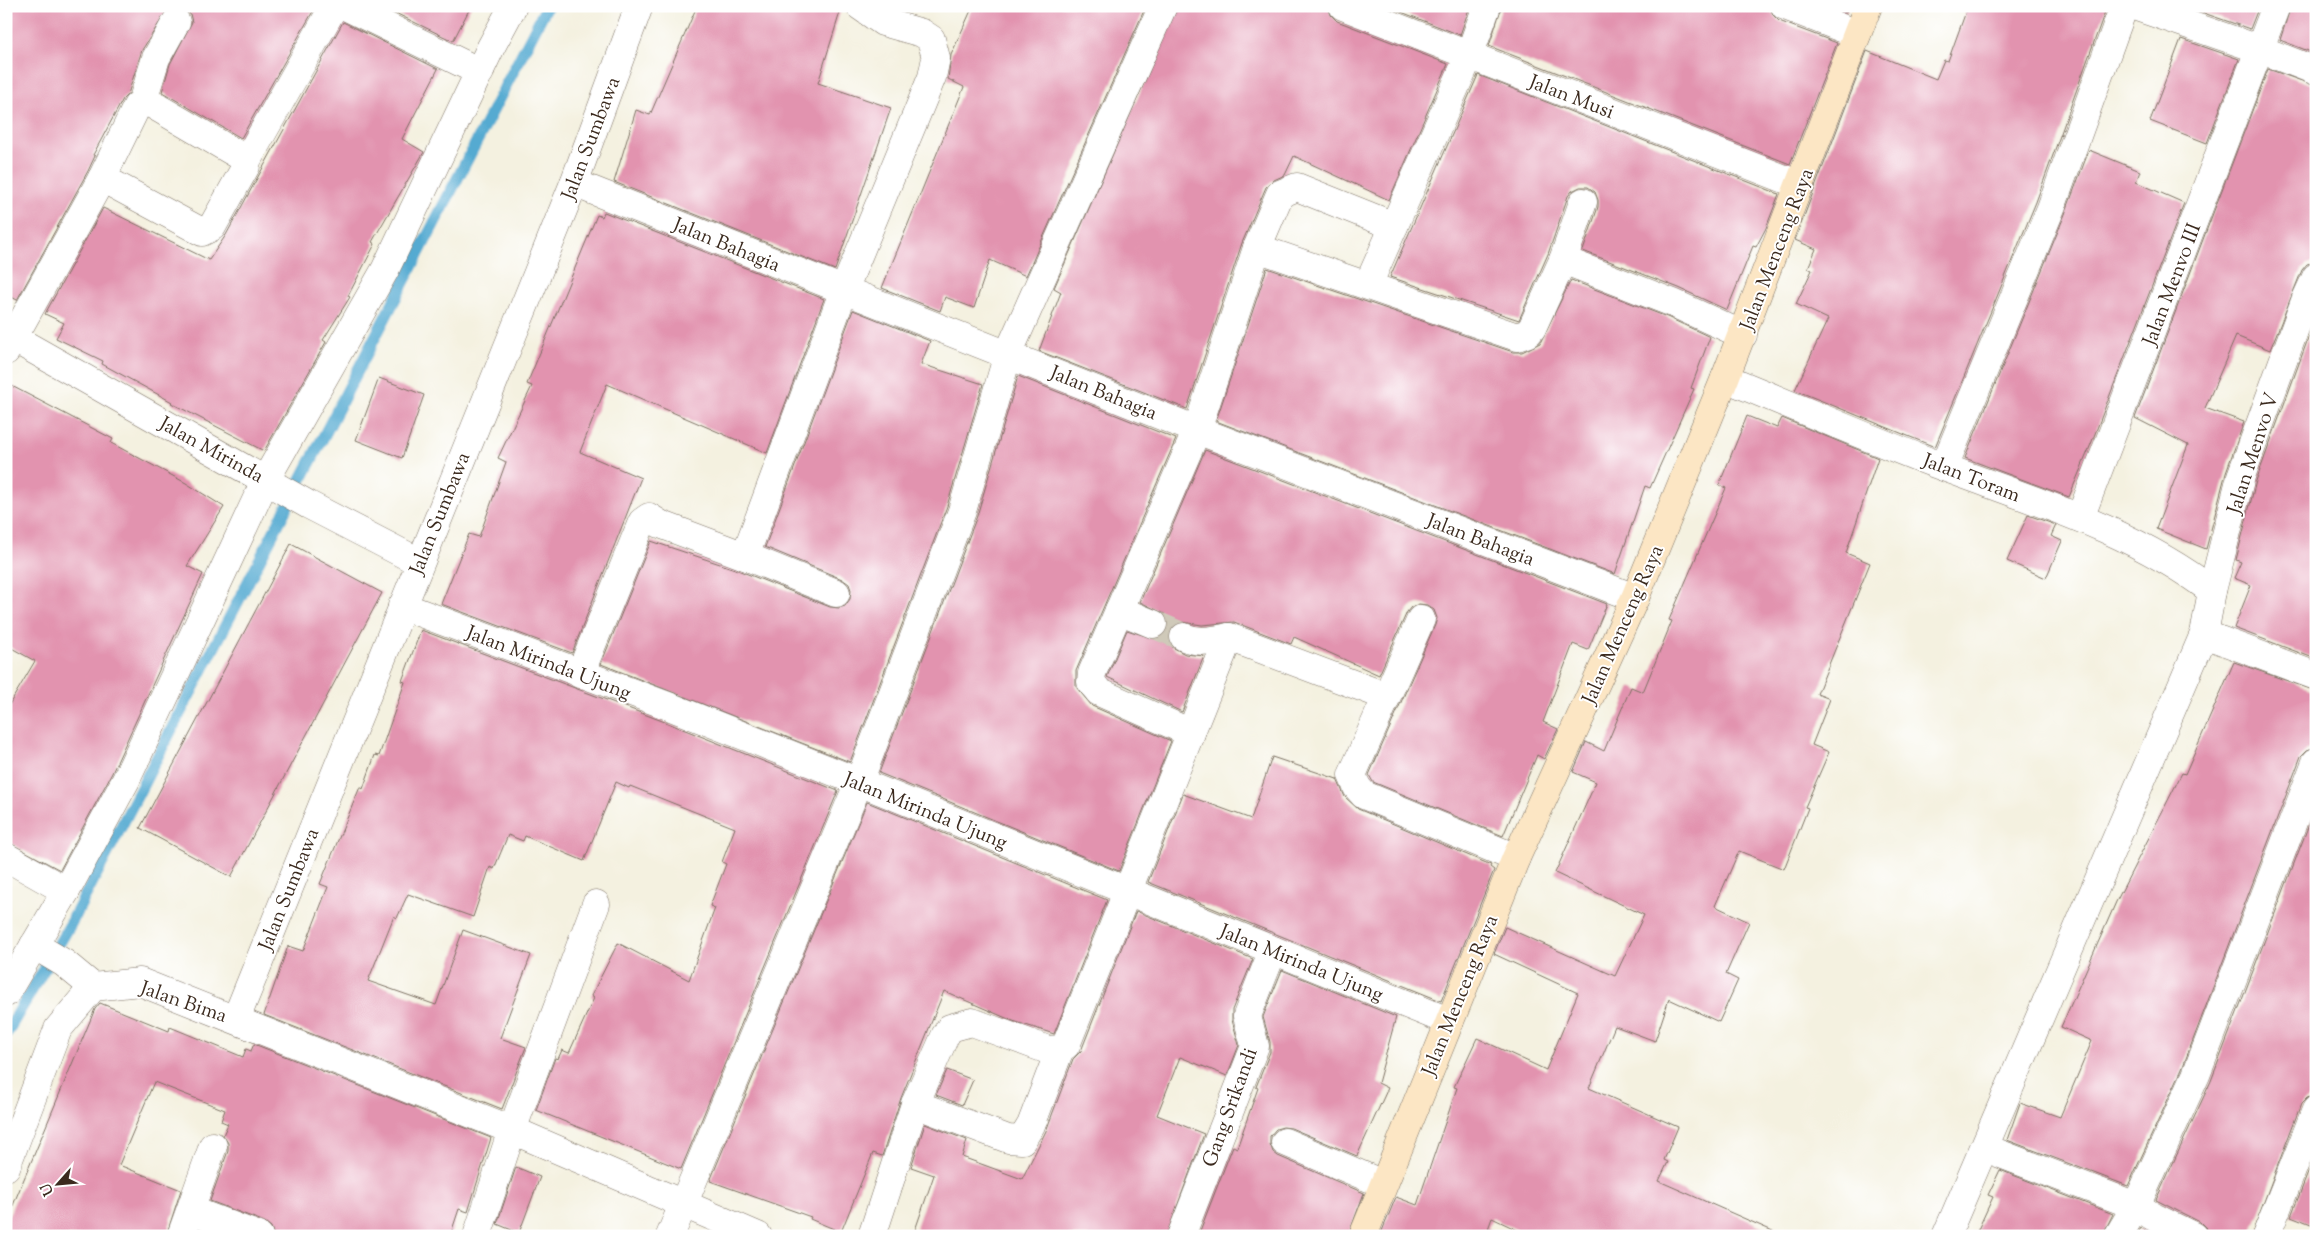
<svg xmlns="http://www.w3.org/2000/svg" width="2322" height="1242" font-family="'Sorts Mill Goudy',serif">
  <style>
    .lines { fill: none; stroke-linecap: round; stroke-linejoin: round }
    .stream { stroke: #55aad1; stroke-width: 12 }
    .building { fill: #e293af }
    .street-tunnel { stroke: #cfc9b9; stroke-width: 28; stroke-dasharray: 28 14; stroke-linecap: butt }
    .street-casing { stroke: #7c7062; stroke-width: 29 }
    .secondary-casing { stroke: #7c7062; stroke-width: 29 }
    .street { stroke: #fff; stroke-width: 28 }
    .secondary { stroke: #fce6c4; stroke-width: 28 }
    .labels { text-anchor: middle; stroke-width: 4; stroke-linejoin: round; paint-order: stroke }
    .street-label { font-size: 20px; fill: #3b2a1e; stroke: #fff }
  </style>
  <rect width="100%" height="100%" fill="#fff"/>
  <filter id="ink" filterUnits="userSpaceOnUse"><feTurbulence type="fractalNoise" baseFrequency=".02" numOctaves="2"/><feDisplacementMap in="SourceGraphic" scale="10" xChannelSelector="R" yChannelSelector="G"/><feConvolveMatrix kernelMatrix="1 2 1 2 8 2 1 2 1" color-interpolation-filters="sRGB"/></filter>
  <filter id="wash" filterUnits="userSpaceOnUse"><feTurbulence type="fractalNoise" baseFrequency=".0096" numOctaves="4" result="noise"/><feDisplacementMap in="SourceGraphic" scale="20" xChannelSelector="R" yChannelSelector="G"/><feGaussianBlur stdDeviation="1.12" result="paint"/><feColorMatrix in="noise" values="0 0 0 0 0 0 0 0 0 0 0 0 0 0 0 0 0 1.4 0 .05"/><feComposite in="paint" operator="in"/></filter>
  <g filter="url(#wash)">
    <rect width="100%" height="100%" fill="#f4f1e0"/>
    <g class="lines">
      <!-- stream -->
      <polyline class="stream" points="6,1034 70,925 547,6"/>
    </g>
    <g id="blocks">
      <!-- building -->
      <g class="building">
        <polygon points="6,6 316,6 241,138 162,92 170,64 192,22 190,14 183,8 175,6 168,9 142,50 128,94 123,99 93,155 95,156 88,171 17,300 6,294"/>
        <polygon points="381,6 471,6 453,41"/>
        <polygon points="697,6 842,6 818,83 891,108 835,270 614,182 636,110 650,115"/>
        <polygon points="973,6 1146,6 1026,276 990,260 974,308 945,297 940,311 882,288 964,87 948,79 951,55"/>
        <polygon points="1178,6 1328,6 1331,15 1337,21 1448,64 1389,200 1294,156 1285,175 1274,180 1266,187 1242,243 1187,409 1039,351 1061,292 1054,288"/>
        <polygon points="1386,6 1470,6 1460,35"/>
        <polygon points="1502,6 1770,6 1773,15 1779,21 1837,43 1790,164 1489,46"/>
        <polygon points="1829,6 1848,6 1846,13"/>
        <polygon points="1968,6 2107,6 2036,202 1935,447 1795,390 1828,319 1796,304 1812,270 1808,268 1816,249 1795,240 1867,51 1936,79 1944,60 1948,61"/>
        <polygon points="2193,6 2259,6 2250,29 2192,9"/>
        <polygon points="2291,6 2316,6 2316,54 2280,40"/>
        <polygon points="343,22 438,69 402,139 424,152 372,242 375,244 348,296 350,297 323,340 326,342 264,451 171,403 172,402 102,364 103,361 56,338 64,323 45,314 103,208 209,260 226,235"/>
        <polygon points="2181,39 2239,59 2207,143 2150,121"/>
        <polygon points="2268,69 2316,86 2316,262 2307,264 2302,270 2270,350 2236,336 2205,408 2244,422 2226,472 2206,549 2156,529 2188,445 2135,418"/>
        <polygon points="1478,75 1779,194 1766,228 1756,247 1753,246 1727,310 1679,288 1583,251 1598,207 1598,200 1595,192 1588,187 1580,187 1572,191 1568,196 1548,254 1519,320 1390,277"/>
        <polygon points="2089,150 2140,171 2136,182 2184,203 2091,444 2069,497 1965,458 2065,214"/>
        <polygon points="604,212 824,299 767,453 607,384 580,452 641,478 572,653 441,604 469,534 479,537 506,462 498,458 532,386 527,384 597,215 602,217"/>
        <polygon points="1267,268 1513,352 1522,352 1540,343 1571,280 1667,317 1710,337 1691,388 1694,389 1650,488 1645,486 1615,574 1216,421"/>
        <polygon points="853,310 930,341 921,364 983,384 947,506 850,762 601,664 651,541 735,569 830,607 839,608 845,606 850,599 851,590 849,584 842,579 765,547"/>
        <polygon points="2316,317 2316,659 2234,628 2251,585 2234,578 2241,562 2236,560 2256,481"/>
        <polygon points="1018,376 1176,439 1076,671 1076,687 1092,706 1171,741 1119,871 879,773 977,516"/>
        <polygon points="379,378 424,395 402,458 356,440"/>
        <polygon points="6,383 113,439 111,443 186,483 224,507 187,566 203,574 112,773 60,870 6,841 6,710 35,661 6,645"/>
        <polygon points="1747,416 1777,428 1782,418 1878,458 1846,553 1870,563 1817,694 1830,699 1812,745 1829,752 1805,807 1808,808 1784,869 1739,851 1715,906 1749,922 1726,974 1738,980 1719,1022 1669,999 1655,1041 1615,1026 1589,1088 1678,1127 1664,1160 1668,1162 1659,1181 1784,1236 1530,1236 1492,1218 1488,1229 1492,1230 1491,1236 1380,1236 1396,1197 1417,1205 1457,1088 1454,1087 1477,1038 1546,1070 1578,993 1494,954 1505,927 1615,976 1644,915 1555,873 1596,782 1573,772 1586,742 1604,751 1631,687 1643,692 1672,621 1669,620 1726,488 1719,485"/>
        <polygon points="1205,450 1607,604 1588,650 1573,644 1543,722 1558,729 1544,759 1537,755 1503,836 1373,782 1369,775 1435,625 1437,618 1434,610 1427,605 1419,604 1411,607 1407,612 1379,675 1294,637 1291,644 1234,622 1202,625 1182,622 1174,625 1170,631 1169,639 1172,647 1185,654 1204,656 1182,712 1107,677 1127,630 1155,639 1162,637 1167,630 1168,621 1165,614 1140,602"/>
        <polygon points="2028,515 2056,525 2051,536 2062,541 2046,578 2007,561"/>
        <polygon points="291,544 382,593 231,877 140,828"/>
        <polygon points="421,630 665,722 838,791 681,1169 536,1110 555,1058 558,1059 562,1050 569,1053 594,998 591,996 618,943 689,980 715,908 710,906 726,864 722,862 735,828 630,786 629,788 616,782 584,861 525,836 523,841 508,835 494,869 490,867 473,917 408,894 397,918 394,916 368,981 436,1005 463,930 531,955 500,1038 526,1047 502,1109 264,1015 288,946 303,951 328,887 320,884 360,787 363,789 375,755 379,756 405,682 402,681"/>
        <polygon points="2234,662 2316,691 2316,747 2307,750 2301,756 2182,1069 2128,1186 2007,1140 2020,1103 2060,1117 2092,1041 2061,1027 2116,902 2182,773 2185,774"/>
        <polygon points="1272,757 1337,779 1345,797 1358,809 1491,865 1490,867 1494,870 1441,1001 1148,882 1183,794 1251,819"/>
        <polygon points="867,802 1107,900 1054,1034 1013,1021 944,991 901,1098 882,1156 873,1153 841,1232 810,1219 811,1217 710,1181"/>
        <polygon points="2316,806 2316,1095 2307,1098 2301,1104 2251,1236 2208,1236 2206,1228 2200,1222 2156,1200 2211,1081"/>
        <polygon points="1136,911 1253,959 1232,1010 1232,1020 1239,1045 1227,1076 1180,1057 1157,1115 1204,1134 1166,1236 913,1236 934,1175 911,1167 925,1124 967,1140 962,1157 1022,1179 1046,1131 1073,1059 1081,1051"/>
        <polygon points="1282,970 1396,1017 1378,1083 1388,1088 1357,1156 1291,1128 1283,1127 1276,1129 1270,1136 1270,1144 1273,1152 1278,1156 1364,1193 1348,1236 1198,1236 1233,1146 1237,1148 1258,1088 1256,1087 1270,1052 1270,1042 1263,1017"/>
        <polygon points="100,1003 169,1031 170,1027 243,1057 246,1049 251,1051 254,1044 491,1138 468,1212 459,1209 450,1236 274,1236 271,1227 265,1222 210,1201 228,1151 228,1143 223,1135 228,1124 221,1121 225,1110 154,1082 119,1165 181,1190 166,1236 6,1236 6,1222 95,1009"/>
        <polygon points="947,1070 973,1080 962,1105 936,1095"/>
        <polygon points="2316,1153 2316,1226 2291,1216"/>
        <polygon points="516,1167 540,1177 519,1233 497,1224"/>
        <polygon points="2000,1170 2113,1214 2102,1236 1975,1236 1993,1197 1988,1195"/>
        <polygon points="2141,1228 2157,1236 2136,1236"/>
        <polygon points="200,1230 215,1236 198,1236"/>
      </g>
    </g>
  </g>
  <g filter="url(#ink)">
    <use href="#blocks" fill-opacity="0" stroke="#7c7062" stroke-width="1"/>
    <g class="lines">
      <!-- street-tunnel -->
      <polyline class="street-tunnel" points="1153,624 1184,637"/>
      <defs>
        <g id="street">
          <polyline points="345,6 480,72"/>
          <polyline points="1343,6 1800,185"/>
          <polyline points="1785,6 1857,34"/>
          <polyline points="2134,6 2259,49 2316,71"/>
          <polyline points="142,103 156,58 176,22"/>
          <polyline points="102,178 202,232 212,227 246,166 246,162 334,6"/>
          <polyline points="574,183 1197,430 1635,598"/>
          <polyline points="1257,248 1517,337 1528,333 1532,328 1563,260 1583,202"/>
          <polyline points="1563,260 1673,303 1743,335"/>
          <polyline points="1368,285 1469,56 1487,6"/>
          <polyline points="6,334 309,505 419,562"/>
          <polyline points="6,351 102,178 137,106 148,102 242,157 246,162"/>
          <path d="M1725,378C1799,408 1871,440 1946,468C2037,502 2134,531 2212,591"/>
          <polyline points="1944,467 2051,208 2124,6"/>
          <polyline points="2080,518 2276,6"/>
          <polyline points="745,556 836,593"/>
          <polyline points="402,606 671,707 859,782 1448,1021"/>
          <polyline points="1119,610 1153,624"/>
          <polyline points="1421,619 1352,775 1357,787 1364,795 1516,858"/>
          <polyline points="2204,634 2316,676"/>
          <path d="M1184,637C1200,644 1213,640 1229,637L1385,696"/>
          <polyline points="580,674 642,522 649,517 660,524 745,556 844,290 932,77 936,58 931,39 922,33 883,22 860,6"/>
          <polyline points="1191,733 1099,692 1091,682 1092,673 1197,430 1257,248 1280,194 1297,187 1394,226"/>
          <polyline points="6,857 66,891 6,993"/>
          <polyline points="66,891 126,780 266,479 385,270 491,47 513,6"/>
          <polyline points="34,945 64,963 93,987"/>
          <polyline points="236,1019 574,183 639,6"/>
          <polyline points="915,1104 1008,1139 1022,1140 1031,1125 1060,1049"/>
          <polyline points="1285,1142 1383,1184"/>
          <polyline points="1985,1148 2136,1206 2154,1217 2193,1236"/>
          <polyline points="6,1167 58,1029 93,987 140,982 512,1130 758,1236"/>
          <polyline points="191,1210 259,1236"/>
          <polyline points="181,1236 213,1146"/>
          <polyline points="477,1236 512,1130 596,904"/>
          <polyline points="670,1236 859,782 962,511 1008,354 1163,6"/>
          <polyline points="872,1236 915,1104 945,1036 950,1028 972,1022 1048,1050 1060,1049 1066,1045 1229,637"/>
          <polyline points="1181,1236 1255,1046 1247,1016 1273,950"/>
          <polyline points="1946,1236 2204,634 2212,591 2241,476 2305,301 2316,277"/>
          <polyline points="2118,1236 2136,1206 2196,1075 2316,762"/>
          <polyline points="2266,1236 2316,1110"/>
        </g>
        <polyline id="secondary" points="1363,1236 1516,858 1635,598 1725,378 1868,6"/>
      </defs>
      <!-- street casing -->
      <use href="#street" class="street-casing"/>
      <!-- secondary casing -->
      <use href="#secondary" class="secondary-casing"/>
      <!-- street -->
      <use href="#street" class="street"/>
      <!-- secondary -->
      <use href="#secondary" class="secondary"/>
    </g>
  </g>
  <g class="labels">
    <!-- street labels -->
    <g class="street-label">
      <text transform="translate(1572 96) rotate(21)" y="7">Jalan Musi</text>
      <text transform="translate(590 138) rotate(-69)" y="7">Jalan Sumbawa</text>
      <text transform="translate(727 244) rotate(22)" y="7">Jalan Bahagia</text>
      <text transform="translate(1776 249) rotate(-69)" y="7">Jalan Menceng Raya</text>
      <text transform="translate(2171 284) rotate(-69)" y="7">Jalan Menvo III</text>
      <text transform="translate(1104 392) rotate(22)" y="7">Jalan Bahagia</text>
      <text transform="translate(212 449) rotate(29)" y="7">Jalan Mirinda</text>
      <text transform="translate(2252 453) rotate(-72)" y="7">Jalan Menvo V</text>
      <text transform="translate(1972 477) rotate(21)" y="7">Jalan Toram</text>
      <text transform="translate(439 513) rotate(-68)" y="7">Jalan Sumbawa</text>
      <text transform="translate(1481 539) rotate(21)" y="7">Jalan Bahagia</text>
      <text transform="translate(1622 624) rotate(-66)" y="7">Jalan Menceng Raya</text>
      <text transform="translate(549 662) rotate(21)" y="7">Jalan Mirinda Ujung</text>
      <text transform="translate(926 810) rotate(22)" y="7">Jalan Mirinda Ujung</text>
      <text transform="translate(288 889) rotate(-68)" y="7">Jalan Sumbawa</text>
      <text transform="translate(1302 962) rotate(22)" y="7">Jalan Mirinda Ujung</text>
      <text transform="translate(1459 995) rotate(-68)" y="7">Jalan Menceng Raya</text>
      <text transform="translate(184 1001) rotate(19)" y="7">Jalan Bima</text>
      <text transform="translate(1229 1107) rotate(-70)" y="7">Gang Srikandi</text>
    </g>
  </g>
  <!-- margin -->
  <rect width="2322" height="1242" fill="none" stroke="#fff" stroke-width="25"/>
  <!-- north arrow -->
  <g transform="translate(58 1184) rotate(243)" stroke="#ffffff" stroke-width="4" paint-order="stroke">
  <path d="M0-4L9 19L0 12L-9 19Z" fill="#3b2a1e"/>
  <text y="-8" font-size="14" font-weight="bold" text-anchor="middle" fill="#3b2a1e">U</text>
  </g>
</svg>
